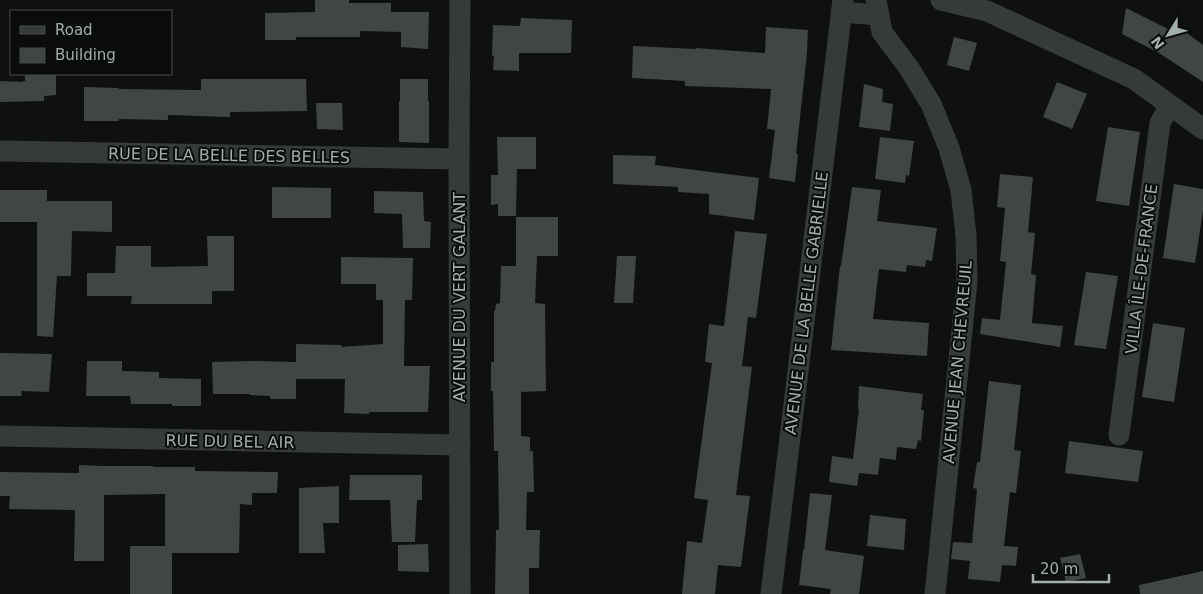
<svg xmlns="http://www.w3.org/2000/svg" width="1203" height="594" font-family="'DejaVu Sans',sans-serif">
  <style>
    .building { fill: #414545 }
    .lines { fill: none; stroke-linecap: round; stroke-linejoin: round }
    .minor { stroke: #363a39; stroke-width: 21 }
    .labels { text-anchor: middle; stroke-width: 4; stroke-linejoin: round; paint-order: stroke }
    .street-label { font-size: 16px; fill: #a2afac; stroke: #0a0b0b }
  </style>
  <rect width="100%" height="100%" fill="#0f1010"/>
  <!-- building -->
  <g class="building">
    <polygon points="315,0 349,0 349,3 391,3 391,12 429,12 428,49 401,47 401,32 360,31 360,37 296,37 296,40 265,40 265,13 315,12"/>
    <polygon points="1126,8 1176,33 1180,28 1203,45 1203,82 1159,53 1122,34"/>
    <polygon points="521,18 572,20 571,53 519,53 519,71 493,70 494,56 492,56 493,25 520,26"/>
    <polygon points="766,27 808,30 807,53 796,154 798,154 795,182 769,178 775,130 767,129 771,89 685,86 685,81 632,78 633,46 696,49 696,48 765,53"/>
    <polygon points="954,37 977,43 969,71 947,65"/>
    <polygon points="25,74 56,74 56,95 44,96 44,101 0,102 0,81 23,82 23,81 25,81"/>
    <polygon points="201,79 306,79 307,111 230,112 230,117 168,115 168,120 119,119 119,121 84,121 84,87 119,88 119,89 201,90"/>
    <polygon points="400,79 428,79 428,101 429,101 429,143 399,142 399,101 400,101"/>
    <polygon points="1057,82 1087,94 1072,129 1043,117"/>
    <polygon points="864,84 883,89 882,102 893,104 890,131 859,127"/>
    <polygon points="316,103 342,103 343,130 317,129"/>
    <polygon points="1108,127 1140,132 1129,206 1096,201"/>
    <polygon points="497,137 536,137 536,169 517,169 516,216 498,216 498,204 491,205 491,175 498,175"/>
    <polygon points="880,137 914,141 909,176 906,175 905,183 875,179"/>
    <polygon points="613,155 656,156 655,165 759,178 754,220 709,214 709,194 678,192 678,187 613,184"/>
    <polygon points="1000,174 1033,177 1028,232 1035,233 1031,274 1036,275 1032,323 1063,326 1060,347 980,334 982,318 1000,320 1006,262 1000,261 1005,208 997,207"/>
    <polygon points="1174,184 1203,189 1203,211 1195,263 1163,258"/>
    <polygon points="272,187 331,188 331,218 272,218"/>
    <polygon points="852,187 881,190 877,221 937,228 932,261 926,260 925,267 907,265 906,272 879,269 873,319 929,323 927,356 831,350 840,266 841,266"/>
    <polygon points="0,190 47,190 47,201 112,201 112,232 72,231 71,276 57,276 53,337 37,336 37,222 0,222"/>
    <polygon points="374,191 423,192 424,221 431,222 430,248 403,248 402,214 374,213"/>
    <polygon points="516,217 558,217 558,256 537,256 535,303 545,304 546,391 521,392 521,436 530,437 530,451 533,451 534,492 527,492 526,530 540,530 539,568 529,568 529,594 495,594 496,530 499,530 498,451 494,451 493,391 491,391 491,362 494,362 494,311 495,311 496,304 500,303 501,266 516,266"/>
    <polygon points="735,231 767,234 756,318 748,317 742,366 752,367 736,495 750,496 741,567 718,565 715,594 682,594 687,541 702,543 708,500 694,498 712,363 705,362 709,324 724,326"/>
    <polygon points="207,236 234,236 234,291 212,291 212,304 131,304 132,296 87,296 87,273 115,273 116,246 151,246 151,267 208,266"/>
    <polygon points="617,256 636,256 633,303 614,303"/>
    <polygon points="341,257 413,258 412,300 405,300 404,366 430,366 428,412 369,412 369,414 344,413 345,379 296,379 296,344 342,345 341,347 383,344 383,300 376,300 376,284 341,284"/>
    <polygon points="1086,272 1118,276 1106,349 1074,345"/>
    <polygon points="1153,323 1185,328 1174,402 1142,397"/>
    <polygon points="0,353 52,354 49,392 21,391 22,396 0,396"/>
    <polygon points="87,361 122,361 122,371 159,372 159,378 201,379 201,406 172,406 172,404 131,404 130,396 86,396"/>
    <polygon points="250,361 296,362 296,399 270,399 270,396 250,395 250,394 213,394 212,362"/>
    <polygon points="989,381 1021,385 1014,450 1021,451 1016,493 1010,492 1004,546 1018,547 1016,566 1002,565 1000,582 968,579 970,561 951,559 953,542 972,543 977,489 973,488 977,462 980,462"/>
    <polygon points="859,386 923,394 921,410 924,410 921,441 918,440 916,449 897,447 896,460 880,458 878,475 859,473 857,486 829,482 832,456 853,459 859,409 858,409"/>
    <polygon points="1069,441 1143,451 1138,482 1065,473"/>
    <polygon points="79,465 103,466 153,466 153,467 195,467 195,471 278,472 277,493 252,493 252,505 240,504 239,553 172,553 172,594 130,594 130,546 165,546 165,494 104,495 104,561 74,561 75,510 9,509 10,496 0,496 0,472 79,473"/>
    <polygon points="350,475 422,475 422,500 417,500 415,542 392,542 390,500 349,500"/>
    <polygon points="339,486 339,523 323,523 325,553 299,553 299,488"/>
    <polygon points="810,493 832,495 825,550 864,556 859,594 830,594 831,589 799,585 803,550 804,550"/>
    <polygon points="870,515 906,519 904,550 867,546"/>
    <polygon points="428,544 429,572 398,571 398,545"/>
    <polygon points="1080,554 1086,578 1066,582 1060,558"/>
    <polygon points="1203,571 1203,594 1140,594 1139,585"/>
  </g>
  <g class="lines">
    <!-- minor -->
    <g class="minor">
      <polyline points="460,0 459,159 460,594"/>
      <polyline points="876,0 882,32 909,68 931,104 949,148 961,190 966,236 967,282 935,594"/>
      <polyline points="941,0 987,11 1134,79 1203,129"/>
      <polyline points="841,12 879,15"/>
      <polyline points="0,151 459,159"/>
      <polyline points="1119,435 1160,123 1170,105"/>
      <polyline points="0,436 460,445"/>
      <polyline points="771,594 843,0"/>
    </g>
  </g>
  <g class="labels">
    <!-- street labels -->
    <g class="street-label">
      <text transform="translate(229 155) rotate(1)" y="6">RUE DE LA BELLE DES BELLES</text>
      <text transform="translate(1141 269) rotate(-83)" y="6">VILLA ÎLE-DE-FRANCE</text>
      <text transform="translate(459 297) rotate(-90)" y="6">AVENUE DU VERT GALANT</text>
      <text transform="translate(806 303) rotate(-83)" y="6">AVENUE DE LA BELLE GABRIELLE</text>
      <text transform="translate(957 362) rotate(-85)" y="6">AVENUE JEAN CHEVREUIL</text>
      <text transform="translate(230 441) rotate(1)" y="6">RUE DU BEL AIR</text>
    </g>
  </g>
  <!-- legend -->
  <rect x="10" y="10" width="162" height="65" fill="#0a0b0b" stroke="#474d4b"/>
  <rect x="20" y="26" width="25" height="8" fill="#363a39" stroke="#474d4b"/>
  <text x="55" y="35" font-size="15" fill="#a2afac">Road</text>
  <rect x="20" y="48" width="25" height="15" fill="#414545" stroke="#474d4b"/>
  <text x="55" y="60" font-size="15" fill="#a2afac">Building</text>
  <!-- north arrow -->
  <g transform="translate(1168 35) rotate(233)" stroke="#0a0b0b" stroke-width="4" paint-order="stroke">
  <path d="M0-4L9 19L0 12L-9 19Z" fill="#a2afac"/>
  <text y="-8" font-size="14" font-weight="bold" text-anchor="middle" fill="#a2afac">N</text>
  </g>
  <!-- scale -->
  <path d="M1033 574v8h76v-8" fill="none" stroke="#a2afac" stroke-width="2.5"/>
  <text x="1040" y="574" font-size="15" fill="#a2afac" stroke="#0a0b0b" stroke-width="4" paint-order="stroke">20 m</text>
</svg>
